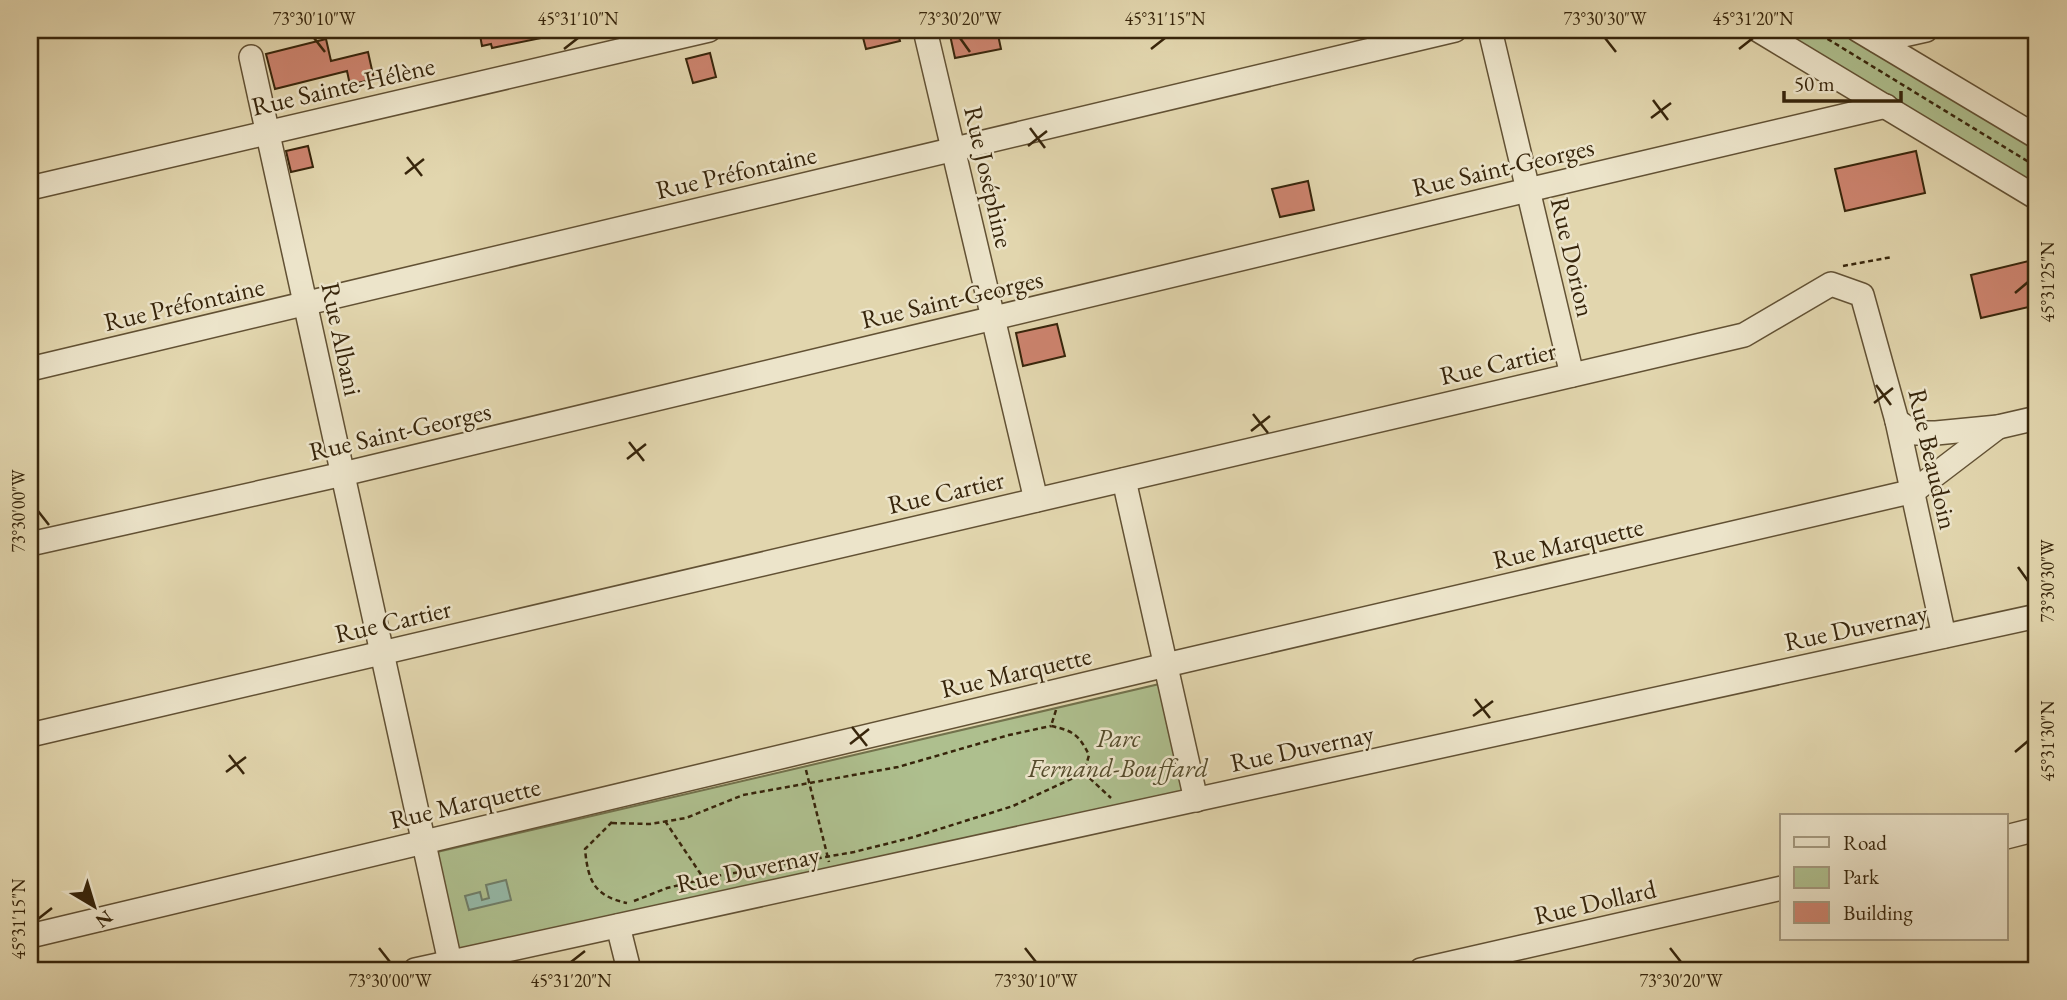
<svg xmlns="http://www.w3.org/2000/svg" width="2067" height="1000" font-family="'EB Garamond',serif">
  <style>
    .green { fill: #aebf8e; stroke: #72724c; stroke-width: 2 }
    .water { fill: #95b9a8; stroke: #6f7e69; stroke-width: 2 }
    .building { fill: #cd846f; stroke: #37250b; stroke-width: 2 }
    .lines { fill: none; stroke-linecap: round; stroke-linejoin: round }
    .minor-casing { stroke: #625134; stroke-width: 26 }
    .path { stroke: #37250b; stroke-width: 2.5; stroke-dasharray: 5 3.5; stroke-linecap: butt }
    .minor { stroke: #ece4ca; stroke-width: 23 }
    .ticks { fill: none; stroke: #37250b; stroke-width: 2.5 }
    .labels { text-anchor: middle; stroke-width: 5; stroke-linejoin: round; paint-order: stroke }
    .street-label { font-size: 26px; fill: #37250b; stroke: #ece4ca }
    .park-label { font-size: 26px; font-style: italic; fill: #554c2c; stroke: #ece4ca }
    .neatline { fill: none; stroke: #37250b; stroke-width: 2.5 }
    .ticks-label { font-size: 18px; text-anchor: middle; fill: #37250b }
  </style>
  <rect width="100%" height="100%" fill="#e2d6ae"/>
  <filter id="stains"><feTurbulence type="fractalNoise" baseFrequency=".00286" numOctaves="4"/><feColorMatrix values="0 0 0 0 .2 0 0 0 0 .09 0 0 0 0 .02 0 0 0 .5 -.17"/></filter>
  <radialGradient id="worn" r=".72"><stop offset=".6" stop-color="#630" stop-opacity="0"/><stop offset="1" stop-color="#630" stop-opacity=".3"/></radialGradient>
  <!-- green -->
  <g class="green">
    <polygon points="1774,30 1845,30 2037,145 2037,191"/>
    <polygon points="1168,682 1190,795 454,956 437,852"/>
  </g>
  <!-- water -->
  <polygon class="water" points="506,880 511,900 469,910 465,896 480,892 482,900 489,898 486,885"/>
  <!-- building -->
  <g class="building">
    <polygon points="479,30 550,30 551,36 492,48 491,44 482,46"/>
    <polygon points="861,30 897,30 900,41 866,49"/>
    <polygon points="975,30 997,30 1001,49 955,58 950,35"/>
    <polygon points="326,39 331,61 368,52 374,79 350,85 347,71 275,89 266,54"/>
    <polygon points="710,53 716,77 693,83 686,59"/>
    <polygon points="308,146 313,167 291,172 286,151"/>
    <polygon points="1916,151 1925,193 1845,211 1835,169"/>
    <polygon points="1308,181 1314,210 1280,217 1272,189"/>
    <polygon points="2037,259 2037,305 1981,318 1971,275"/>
    <polygon points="1057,324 1065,356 1023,366 1016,333"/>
  </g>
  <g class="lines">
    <defs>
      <g id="minor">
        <polyline points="925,30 1036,500"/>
        <polyline points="1490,30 1572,375"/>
        <polyline points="1758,30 2037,198"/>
        <polyline points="1858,30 2037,137"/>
        <polyline points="1877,41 1926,30"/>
        <polyline points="251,57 450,962"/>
        <polyline points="30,188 709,30"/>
        <polyline points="30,369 1455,30"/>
        <polyline points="1897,421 1915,433 1936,433 1998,427 2037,418"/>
        <polyline points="1124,480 1196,800"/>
        <polyline points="30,544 343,474 1528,190 1886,106"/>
        <polyline points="30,735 1744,335 1831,284 1862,295 1897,421 1944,636"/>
        <polyline points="2006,837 2037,829"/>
        <polyline points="618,926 629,970"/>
        <polyline points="30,936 1166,665 1914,491 1998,427"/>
        <polyline points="415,970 2037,616"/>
        <polyline points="1421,970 1782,888"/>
      </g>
    </defs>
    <!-- minor casing -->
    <use href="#minor" class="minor-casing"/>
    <!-- path -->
    <g class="path">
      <polyline points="1813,30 2037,167"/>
      <polyline points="1843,266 1892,257"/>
      <path d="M1056,710L1051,726C1074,731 1079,735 1089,755L1084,773L1111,798"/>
      <polyline points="806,770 829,862"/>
      <polyline points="665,821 704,879"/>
      <path d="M612,822L585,849C588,881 594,896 627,903"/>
      <polyline points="612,823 650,824 686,818 743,795 898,767 1009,735 1051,726"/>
      <polyline points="719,885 717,876 854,852 914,837 1013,806 1084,773"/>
      <polyline points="634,901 667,888 717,876"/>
    </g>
    <!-- minor -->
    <use href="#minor" class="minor"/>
  </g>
  <!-- ticks -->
  <path class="ticks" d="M314,38L325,52M960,38L970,52M1605,38L1616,52M564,49L578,38M1151,49L1165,38M1739,49L1753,38M1653,100L1668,120M1651,118L1671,103M1030,128L1045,148M1028,146L1047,131M407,157L422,176M405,174L424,159M2015,293L2028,282M1876,385L1891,405M1874,403L1893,388M1253,414L1268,433M1251,431L1270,416M629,442L644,461M627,459L646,444M38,511L49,525M2018,567L2028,581M1475,699L1490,718M1473,716L1493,701M852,727L867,746M850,744L869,729M2015,752L2028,741M229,755L244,774M226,772L246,757M38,919L52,908M379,948L390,962M1025,948L1036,962M1670,948L1681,962M571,962L585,951"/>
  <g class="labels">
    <!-- street labels -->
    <g class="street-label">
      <text transform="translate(343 86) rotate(-13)" y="9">Rue Sainte-Hélène</text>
      <text transform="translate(1503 167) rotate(-13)" y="9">Rue Saint-Georges</text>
      <text transform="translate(736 172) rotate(-13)" y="9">Rue Préfontaine</text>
      <text transform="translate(989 177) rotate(77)" y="9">Rue Joséphine</text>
      <text transform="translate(1573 257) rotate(77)" y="9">Rue Dorion</text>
      <text transform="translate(952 299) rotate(-13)" y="9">Rue Saint-Georges</text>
      <text transform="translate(184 304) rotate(-13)" y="9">Rue Préfontaine</text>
      <text transform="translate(342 339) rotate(78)" y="9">Rue Albani</text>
      <text transform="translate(1498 363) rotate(-13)" y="9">Rue Cartier</text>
      <text transform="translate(400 431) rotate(-13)" y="9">Rue Saint-Georges</text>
      <text transform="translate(1933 459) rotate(77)" y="9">Rue Beaudoin</text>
      <text transform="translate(946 492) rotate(-13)" y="9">Rue Cartier</text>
      <text transform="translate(1568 543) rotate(-13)" y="9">Rue Marquette</text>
      <text transform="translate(393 621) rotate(-13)" y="9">Rue Cartier</text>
      <text transform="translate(1856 627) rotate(-12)" y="9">Rue Duvernay</text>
      <text transform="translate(1016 672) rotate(-13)" y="9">Rue Marquette</text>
      <text transform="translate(1302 748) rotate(-12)" y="9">Rue Duvernay</text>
      <text transform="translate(465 803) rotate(-13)" y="9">Rue Marquette</text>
      <text transform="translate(748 869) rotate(-12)" y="9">Rue Duvernay</text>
      <text transform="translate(1595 902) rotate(-13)" y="9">Rue Dollard</text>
    </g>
    <!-- park labels -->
    <g class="park-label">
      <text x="1118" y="747">Parc<tspan x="1118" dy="30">Fernand-Bouffard</tspan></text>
    </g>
  </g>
  <!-- margin -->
  <rect width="2067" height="1000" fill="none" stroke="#e2d6ae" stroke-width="77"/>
  <!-- legend -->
  <rect x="1780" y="814" width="228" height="126" fill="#ece4ca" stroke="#a4987e" stroke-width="2"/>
  <rect x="1794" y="837" width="35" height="10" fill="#ece4ca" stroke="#a4987e" stroke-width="2"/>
  <text x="1843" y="850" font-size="21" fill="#37250b">Road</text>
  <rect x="1794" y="867" width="35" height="21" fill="#aebf8e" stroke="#a4987e" stroke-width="2"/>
  <text x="1843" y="884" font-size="21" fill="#37250b">Park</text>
  <rect x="1794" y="902" width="35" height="21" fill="#cd846f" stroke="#a4987e" stroke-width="2"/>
  <text x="1843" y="920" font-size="21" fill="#37250b">Building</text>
  <!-- north arrow -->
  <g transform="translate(94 906) rotate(142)" stroke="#ece4ca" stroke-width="5" paint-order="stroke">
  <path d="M0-5L12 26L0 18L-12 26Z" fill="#37250b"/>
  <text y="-10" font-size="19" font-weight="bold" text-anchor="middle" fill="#37250b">N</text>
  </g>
  <!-- scale -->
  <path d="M1784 91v10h117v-10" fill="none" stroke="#37250b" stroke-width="3.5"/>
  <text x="1794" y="91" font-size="21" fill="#37250b" stroke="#ece4ca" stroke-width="5" paint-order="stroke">50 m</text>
  <rect x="38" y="38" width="1990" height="924" class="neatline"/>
  <g class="ticks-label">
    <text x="314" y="25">73°30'10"W</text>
    <text x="578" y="25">45°31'10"N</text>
    <text x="960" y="25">73°30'20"W</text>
    <text x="1165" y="25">45°31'15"N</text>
    <text x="1605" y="25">73°30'30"W</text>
    <text x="1753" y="25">45°31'20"N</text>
    <text transform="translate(2048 282) rotate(-90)" y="6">45°31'25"N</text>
    <text transform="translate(19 511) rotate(-90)" y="6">73°30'00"W</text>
    <text transform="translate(2048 581) rotate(-90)" y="6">73°30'30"W</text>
    <text transform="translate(2048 741) rotate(-90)" y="6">45°31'30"N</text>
    <text transform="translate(19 919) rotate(-90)" y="6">45°31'15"N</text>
    <text x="390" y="987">73°30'00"W</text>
    <text x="571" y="987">45°31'20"N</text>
    <text x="1036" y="987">73°30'10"W</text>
    <text x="1681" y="987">73°30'20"W</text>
  </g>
  <rect width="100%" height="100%" filter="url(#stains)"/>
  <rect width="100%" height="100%" fill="url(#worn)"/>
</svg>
